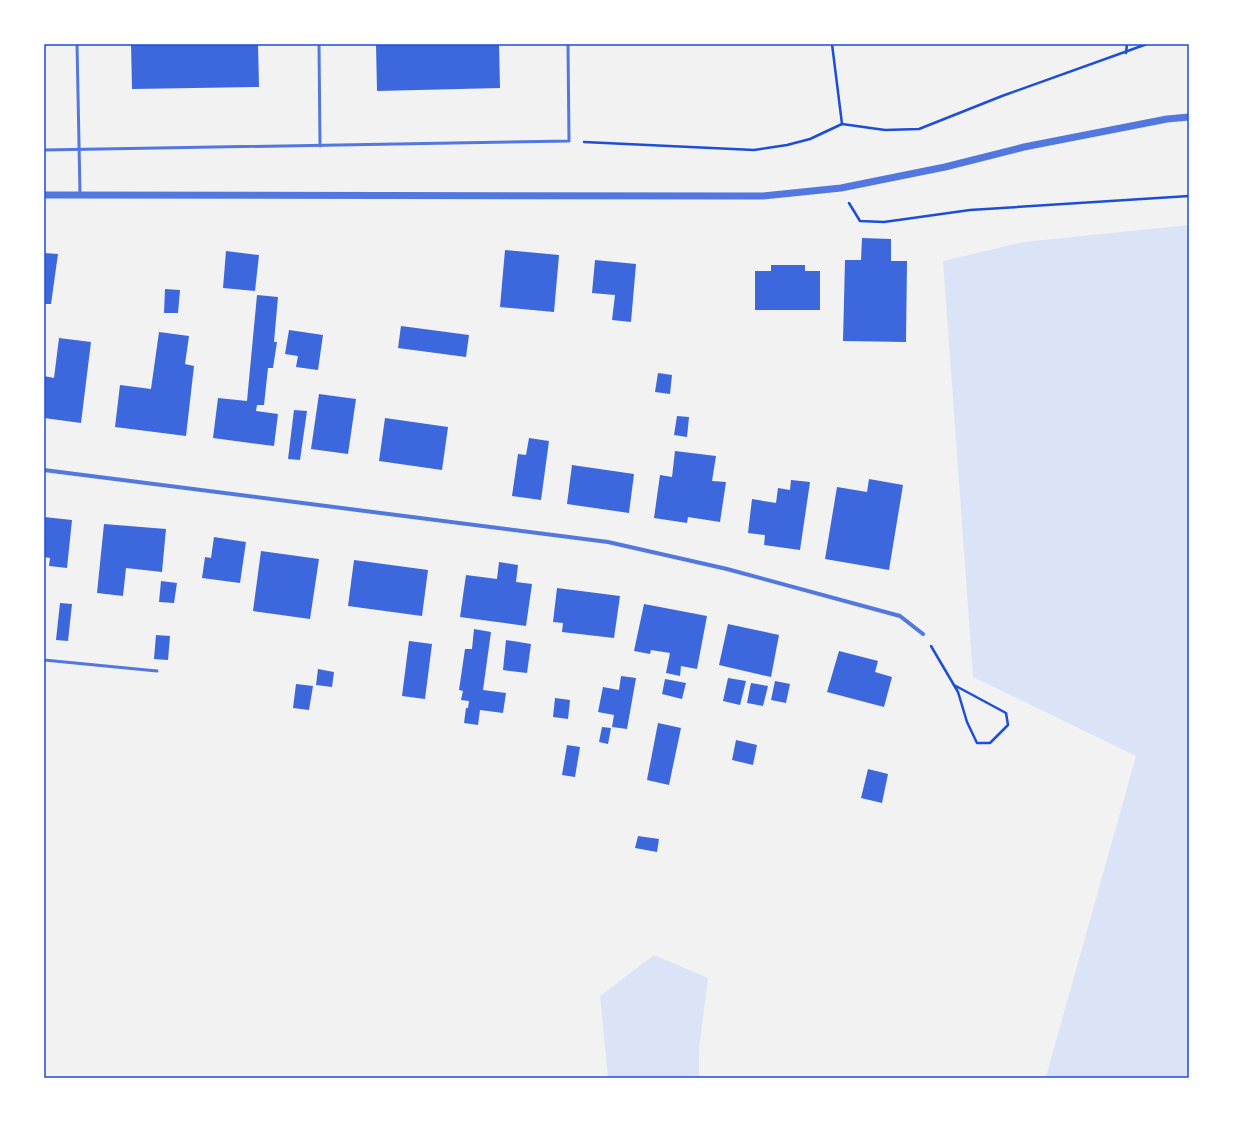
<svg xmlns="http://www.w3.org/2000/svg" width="1233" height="1122" font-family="Montserrat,sans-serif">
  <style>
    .green { fill: #dbe4f7 }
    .building { fill: #3d67dc }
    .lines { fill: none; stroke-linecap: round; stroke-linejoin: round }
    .path { stroke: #1d4ed8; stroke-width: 2.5 }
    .service { stroke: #5277de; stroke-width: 3 }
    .minor { stroke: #5277de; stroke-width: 4 }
    .tertiary { stroke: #5277de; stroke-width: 7 }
    .neatline { fill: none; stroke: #1d4ed8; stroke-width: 1.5 }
  </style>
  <rect width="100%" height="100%" fill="#f2f2f2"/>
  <!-- green -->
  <g class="green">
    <polygon points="1189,225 1189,1078 1044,1078 1047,1073 1136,756 973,677 943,261 1023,242"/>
    <polygon points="654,955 708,978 699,1049 699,1078 608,1078 600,996"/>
  </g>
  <!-- building -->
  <g class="building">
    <polygon points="131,44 258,44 259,87 132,89"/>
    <polygon points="376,44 499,44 500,88 377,91"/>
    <polygon points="862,238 891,239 891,261 907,261 906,342 843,341 845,260 861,260"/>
    <polygon points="505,250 559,255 554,312 500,307"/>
    <polygon points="226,251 259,255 255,291 223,288"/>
    <polygon points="44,253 58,254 51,304 44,304"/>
    <polygon points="595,260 636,264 631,322 612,320 615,295 592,293"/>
    <polygon points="771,265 805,265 805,271 820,271 820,310 755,310 755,271 771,271"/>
    <polygon points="165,289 180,290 178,313 164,313"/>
    <polygon points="257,295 278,297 274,342 277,342 273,368 268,368 264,405 257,405 256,411 278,414 274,446 213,438 218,398 247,401"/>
    <polygon points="401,326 469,335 466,357 398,348"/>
    <polygon points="289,330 323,335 318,370 296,367 298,356 285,354"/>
    <polygon points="159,332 189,336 185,364 194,366 186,436 115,427 120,385 151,389"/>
    <polygon points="59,338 91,342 81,423 44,418 44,376 54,378"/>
    <polygon points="658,373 672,375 670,394 655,392"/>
    <polygon points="319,394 356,399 348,454 311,449"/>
    <polygon points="294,410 307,411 300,460 288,459"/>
    <polygon points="677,416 689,417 687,437 674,435"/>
    <polygon points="385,418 448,427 442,470 379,461"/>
    <polygon points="529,438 549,441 541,500 512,496 518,454 526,455"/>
    <polygon points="675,451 716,456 712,481 726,482 720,522 688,517 687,523 654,518 660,475 672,477"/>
    <polygon points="572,465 634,474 629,513 567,504"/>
    <polygon points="869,479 903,485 889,570 825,559 837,487 867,492"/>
    <polygon points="791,480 810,482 800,550 764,545 765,535 748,533 752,499 776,503 778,488 790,490"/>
    <polygon points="44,517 72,520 67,568 49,566 50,558 44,557"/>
    <polygon points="104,524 166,529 162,572 126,568 123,596 97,593"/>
    <polygon points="214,537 246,542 240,583 202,578 205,557 211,558"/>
    <polygon points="261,551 319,559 310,619 253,611"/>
    <polygon points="354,560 428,570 422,616 348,606"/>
    <polygon points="499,562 518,565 516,582 532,584 526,626 460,617 466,575 497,579"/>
    <polygon points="161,581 177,583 174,603 159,602"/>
    <polygon points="557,588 620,596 614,638 562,632 563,623 553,622"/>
    <polygon points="60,603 72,604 68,641 56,640"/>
    <polygon points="644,604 707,616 697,669 681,666 680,676 666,673 670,653 651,650 650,654 634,651"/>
    <polygon points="728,624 779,635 771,677 719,665"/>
    <polygon points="474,629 491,632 483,690 506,693 503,713 480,710 478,725 464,723 466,708 468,708 469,701 461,700 463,691 459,690 465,649 472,649"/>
    <polygon points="156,635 170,636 168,660 154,659"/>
    <polygon points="506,640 531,644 527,673 503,670"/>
    <polygon points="409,641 432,644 425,699 402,696"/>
    <polygon points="839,651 878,661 875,672 892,677 884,707 827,692"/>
    <polygon points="318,669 334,672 332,687 316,685"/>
    <polygon points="621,676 636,678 627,729 612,727 614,715 598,712 603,687 619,690"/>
    <polygon points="728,678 746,681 740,705 723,701"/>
    <polygon points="665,679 686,683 682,699 662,694"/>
    <polygon points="775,681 790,684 786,703 771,700"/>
    <polygon points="751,683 768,686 763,706 747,703"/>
    <polygon points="296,684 313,686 309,710 293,708"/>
    <polygon points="555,698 570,700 568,719 553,717"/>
    <polygon points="658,723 681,728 669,785 647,780"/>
    <polygon points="602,727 611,728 608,744 599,742"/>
    <polygon points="736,740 757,745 753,765 732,760"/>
    <polygon points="567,745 580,747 575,777 562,775"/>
    <polygon points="868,769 888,774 882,803 861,798"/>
    <polygon points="638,836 659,839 657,852 635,848"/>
  </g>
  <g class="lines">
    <!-- path -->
    <g class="path">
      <polyline points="832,44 842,124"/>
      <polyline points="1126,53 1127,44"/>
      <polyline points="584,142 754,150 787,145 810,139 842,124 885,130 919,129 1002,96 1147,44"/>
      <polyline points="849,203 860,221 884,222 970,210 1189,196"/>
      <polyline points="931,646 958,692 967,722 977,743 990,743 1008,725 1006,713 954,685"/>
    </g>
    <!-- service -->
    <g class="service">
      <polyline points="77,44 80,194"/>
      <polyline points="319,44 320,146"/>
      <polyline points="44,150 569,141 568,44"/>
      <polyline points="44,660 157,671"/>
    </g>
    <!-- minor -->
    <polyline class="minor" points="44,470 608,542 727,569 900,616 923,634"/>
    <!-- tertiary -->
    <polyline class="tertiary" points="44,195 763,196 841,188 945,167 1024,147 1167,119 1189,117"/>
  </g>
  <!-- border -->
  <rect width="1233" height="1122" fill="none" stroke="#ffffff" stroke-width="90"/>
  <rect x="45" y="45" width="1143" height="1032" class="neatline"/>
</svg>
